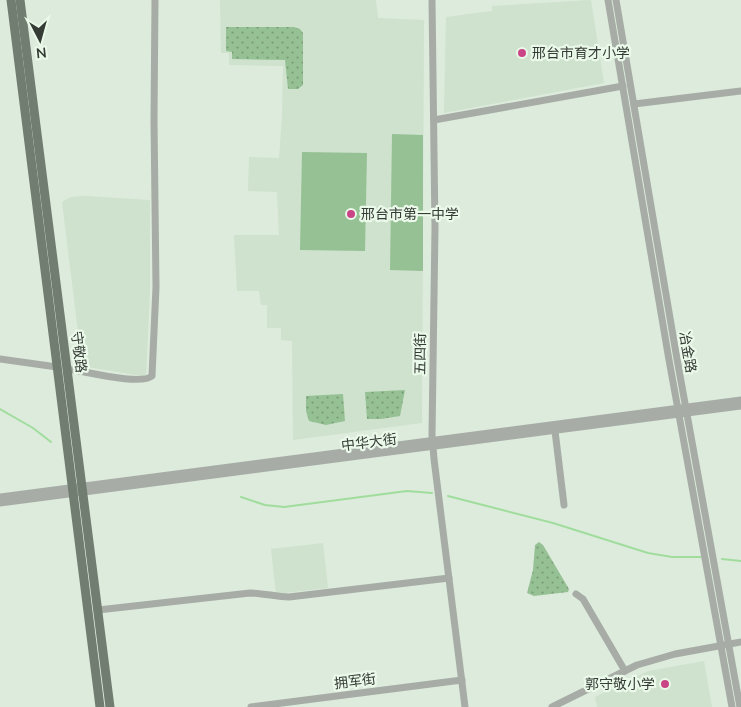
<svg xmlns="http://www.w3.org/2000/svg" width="741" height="707" font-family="'Nunito Sans','Noto Sans SC',sans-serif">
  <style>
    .built { fill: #cee2cd }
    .grass { fill: url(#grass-dots) }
    .pitch { fill: #96c194 }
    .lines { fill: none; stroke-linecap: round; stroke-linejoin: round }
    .stream { stroke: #a0dd9d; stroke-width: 2 }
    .minor { stroke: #a7ada6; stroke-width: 7 }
    .major { stroke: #717d71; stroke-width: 9 }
    .poi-dot { fill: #ca4586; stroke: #eaf9e9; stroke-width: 2 }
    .labels { text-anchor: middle; stroke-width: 4.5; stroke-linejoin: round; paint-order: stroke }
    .poi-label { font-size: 14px; fill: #353b35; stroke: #eaf9e9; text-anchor: start }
    .street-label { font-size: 14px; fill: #353b35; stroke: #eaf9e9 }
  </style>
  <defs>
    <pattern id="grass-dots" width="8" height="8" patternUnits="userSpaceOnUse" patternTransform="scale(1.25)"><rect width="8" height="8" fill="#96c194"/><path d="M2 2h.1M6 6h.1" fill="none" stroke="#7b9e7a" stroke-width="1.8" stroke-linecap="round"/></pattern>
  </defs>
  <rect width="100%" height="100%" fill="#ddebdc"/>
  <!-- built -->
  <g class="built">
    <polygon points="220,0 376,0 378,18 424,20 422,423 293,440 292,341 281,340 281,328 267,328 267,305 261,305 259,291 237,291 234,235 279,235 277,192 248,191 249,157 279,158 282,116 283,66 229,65 229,53 221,53"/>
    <polygon points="591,0 604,83 444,113 446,17 492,11 492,6"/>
    <polygon points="86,196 150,200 150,291 146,375 141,376 88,367 82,364 62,202 71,197"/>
    <polygon points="323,543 328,588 276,594 271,549"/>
    <polygon points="704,661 712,707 597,707 595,697 648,671"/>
  </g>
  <!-- grass -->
  <g class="grass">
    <polygon points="226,27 294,27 300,29 303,33 303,85 298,89 288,89 285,60 232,59 232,52 226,51"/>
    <polygon points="405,390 400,416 381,419 367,419 365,392"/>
    <polygon points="343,394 345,421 326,425 309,421 306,411 306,396"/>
    <polygon points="539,542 543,545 569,589 568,592 534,596 527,593 533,570 535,545"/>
  </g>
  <!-- pitch -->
  <g class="pitch">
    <polygon points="392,134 423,135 423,271 390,270"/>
    <polygon points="302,152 367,153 365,251 300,250"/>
  </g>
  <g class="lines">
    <!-- stream -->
    <g class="stream">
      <polyline points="0,409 33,428 51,442"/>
      <polyline points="448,496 553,523 648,553 672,557 703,557"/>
      <polyline points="241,497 265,505 284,507 407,491 432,493"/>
      <polyline points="722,559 741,561"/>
    </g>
    <!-- minor -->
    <g class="minor">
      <polyline points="432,0 435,228 432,435 434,459 465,707"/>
      <polyline points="608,0 669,360 732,707"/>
      <polyline points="616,0 677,359 740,707"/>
      <polyline points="634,104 741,91"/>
      <polyline points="434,120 623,86"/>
      <polyline points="0,359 57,367"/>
      <path d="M67,369C84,371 141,386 152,376L156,287L154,120L155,0"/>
      <polyline points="555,431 564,505"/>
      <polyline points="0,497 741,400"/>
      <polyline points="0,503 741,406"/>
      <polyline points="576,594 583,599 625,671"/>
      <path d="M98,610L250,593C264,593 276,597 289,597L449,578"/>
      <polyline points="251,707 462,680"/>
      <polyline points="552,707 637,665 675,654 741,642"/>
    </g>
    <!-- major -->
    <g class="major">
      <polyline points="11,0 100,707"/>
      <polyline points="20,0 110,707"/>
    </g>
  </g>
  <!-- markers -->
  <g class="poi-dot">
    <circle cx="522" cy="53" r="5"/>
    <circle cx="351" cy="214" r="5"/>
    <circle cx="665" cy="684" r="5"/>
  </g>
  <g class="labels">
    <!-- poi labels -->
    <g class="poi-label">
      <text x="532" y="58">邢台市育才小学</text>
      <text x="361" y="219">邢台市第一中学</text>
      <text x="655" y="689" text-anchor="end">郭守敬小学</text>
    </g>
    <!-- street labels -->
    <g class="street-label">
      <text transform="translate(79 352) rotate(83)" y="5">守敬路</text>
      <text transform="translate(688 352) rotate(80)" y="5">冶金路</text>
      <text transform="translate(420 354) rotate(-89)" y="5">五四街</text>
      <text transform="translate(369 442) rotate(-7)" y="5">中华大街</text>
      <text transform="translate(355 681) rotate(-7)" y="5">拥军街</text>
    </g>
  </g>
  <!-- north arrow -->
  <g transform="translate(40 40) rotate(174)" stroke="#eaf9e9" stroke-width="4" paint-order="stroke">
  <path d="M0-4L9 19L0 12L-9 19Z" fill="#353b35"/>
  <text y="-8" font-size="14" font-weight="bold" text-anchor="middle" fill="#353b35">N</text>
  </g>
</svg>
